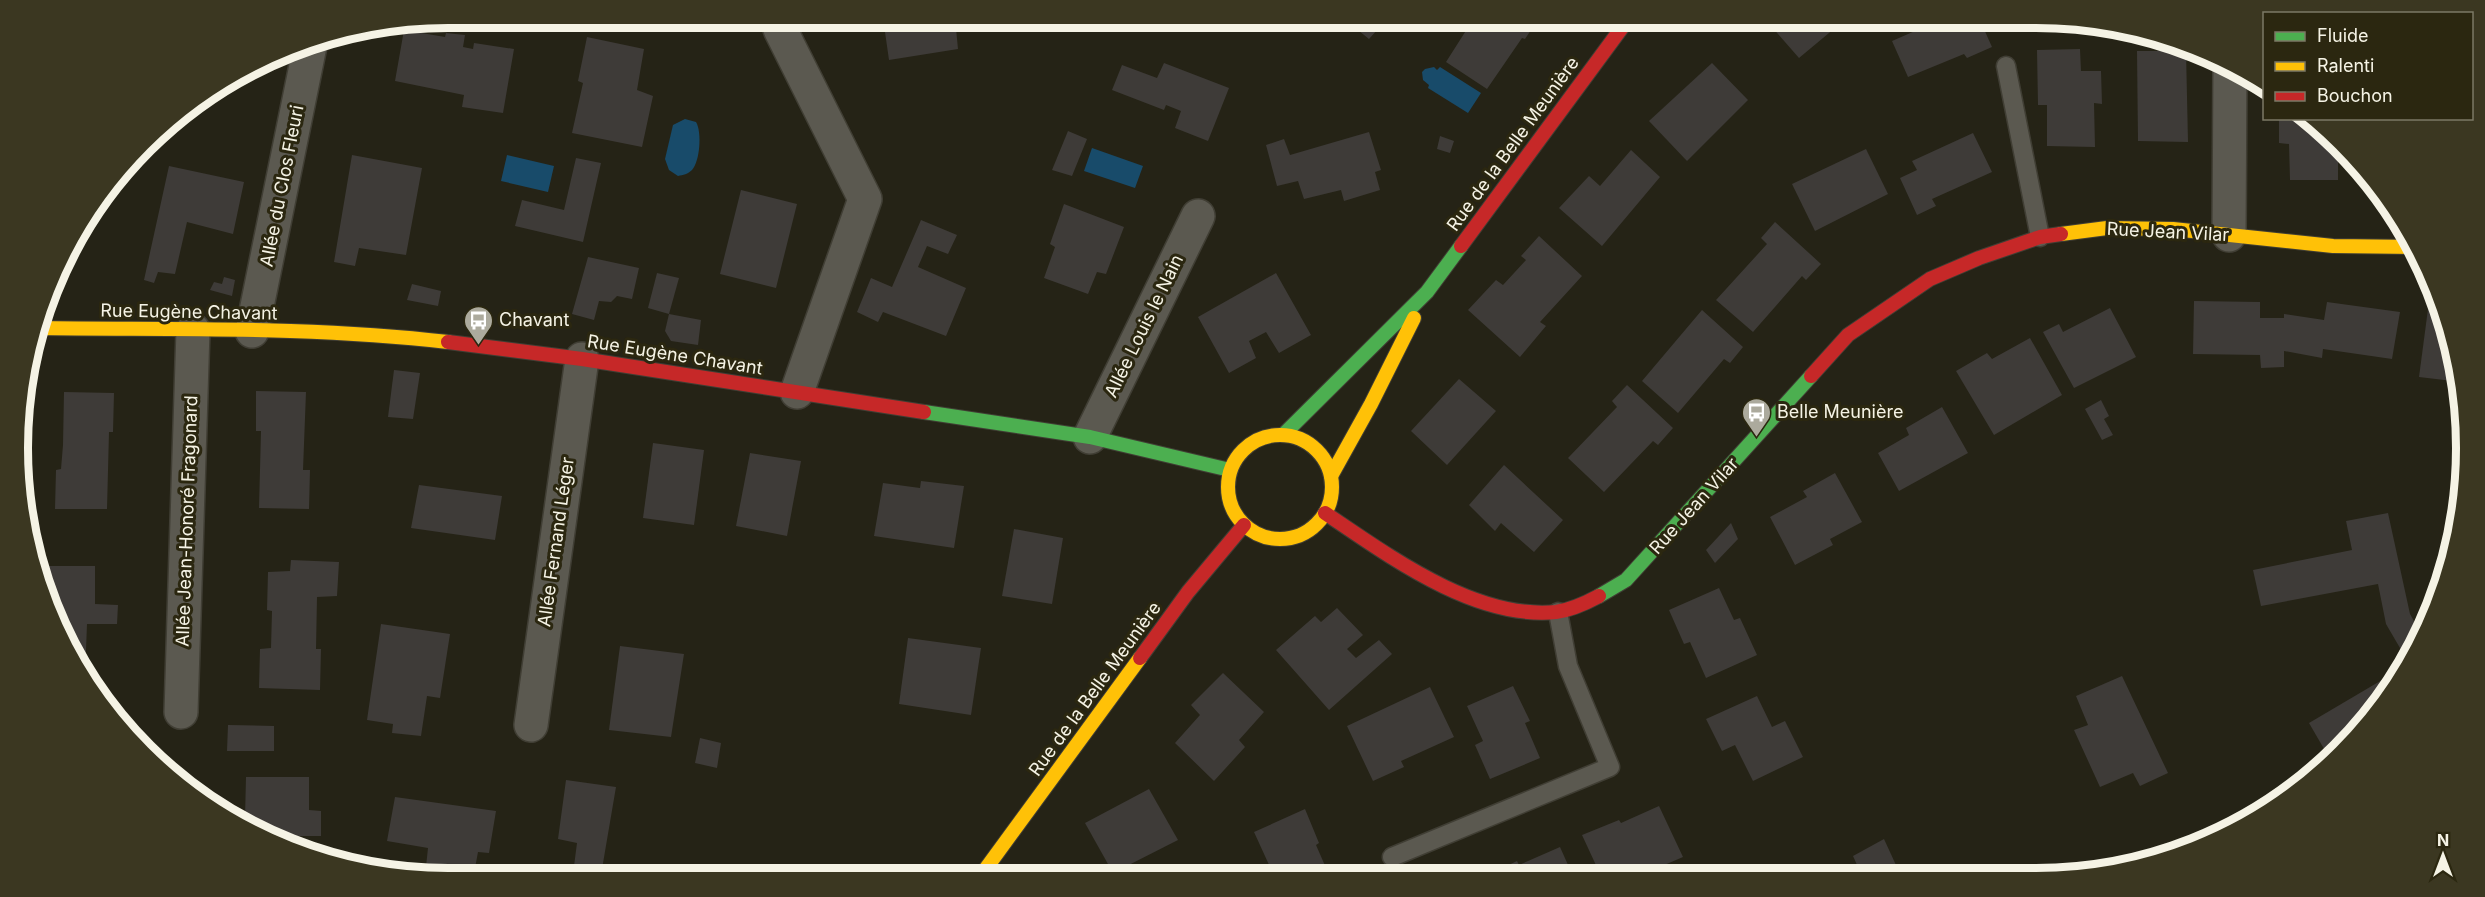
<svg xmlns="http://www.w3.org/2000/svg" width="2485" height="897" font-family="Inter,sans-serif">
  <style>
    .water { fill: #184b6a }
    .building { fill: #3e3b38 }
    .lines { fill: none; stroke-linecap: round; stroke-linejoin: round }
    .lane-casing { stroke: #403e34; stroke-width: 21 }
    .street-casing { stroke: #403e34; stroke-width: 36 }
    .fast-casing { stroke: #403e34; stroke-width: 16 }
    .slow-casing { stroke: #403e34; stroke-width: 16 }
    .jam-casing { stroke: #403e34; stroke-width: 16 }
    .lane { stroke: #5b5950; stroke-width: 18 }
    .street { stroke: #5b5950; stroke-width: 33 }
    .fast { stroke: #4caf50; stroke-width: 14 }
    .slow { stroke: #ffc107; stroke-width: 14 }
    .jam { stroke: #c62828; stroke-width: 14 }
    .labels { text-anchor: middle; stroke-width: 6; stroke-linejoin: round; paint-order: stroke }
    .street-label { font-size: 18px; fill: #f5f3e5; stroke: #2b2710 }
    .poi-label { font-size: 18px; fill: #f5f3e5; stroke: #2b2710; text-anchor: start }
    .rim { fill: none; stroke: #f5f3e5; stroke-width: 8 }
  </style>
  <rect width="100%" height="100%" fill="#252316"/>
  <!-- water -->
  <g class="water">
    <polygon points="1434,67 1437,70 1440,67 1481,93 1468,113 1428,88 1429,85 1423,80 1422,72 1425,69"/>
    <path d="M685,119L696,122C702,132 700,161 692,170C688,174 683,175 678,176L669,170L665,159L673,125Z"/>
    <polygon points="1092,148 1143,166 1135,188 1084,171"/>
    <polygon points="507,155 554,166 548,192 501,181"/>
  </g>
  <!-- building -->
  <g class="building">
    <polygon points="883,18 955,18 958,49 889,60"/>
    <polygon points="1343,18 1402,18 1394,28 1385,21 1369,39"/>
    <polygon points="1474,18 1539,18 1525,39 1522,38 1487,89 1446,62"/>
    <polygon points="1764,18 1847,18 1799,58"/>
    <polygon points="1910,18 1979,18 1992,47 1967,58 1964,54 1908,77 1892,41 1915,31"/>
    <polygon points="404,30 445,37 446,33 465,35 463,47 473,49 474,43 514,49 503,113 462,107 464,95 395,81"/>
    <polygon points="587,37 644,49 637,90 653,96 642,147 572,133 583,83 578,81"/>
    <polygon points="2080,49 2081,71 2101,71 2102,104 2094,103 2095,147 2047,146 2047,105 2038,105 2037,50"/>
    <polygon points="2137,51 2186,51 2188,142 2138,141"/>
    <polygon points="1164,63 1229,88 1208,141 1175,128 1181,111 1166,105 1164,110 1112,90 1122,65 1157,78"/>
    <polygon points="1712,63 1748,100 1687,161 1649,121"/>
    <polygon points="2279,118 2311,118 2338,144 2338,180 2290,180 2289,144 2279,143"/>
    <polygon points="1068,131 1087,139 1072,176 1052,170"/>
    <polygon points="1369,132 1381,170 1375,172 1380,190 1344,201 1341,190 1304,199 1298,181 1277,186 1266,145 1284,139 1290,155"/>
    <polygon points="1973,133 1992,172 1932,199 1936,206 1917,215 1900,178 1917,170 1912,161"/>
    <polygon points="1440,136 1454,141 1450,153 1437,149"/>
    <polygon points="1866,149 1888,194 1815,231 1792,184"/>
    <polygon points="1631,150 1660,177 1602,246 1559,208 1589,176 1600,186"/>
    <polygon points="352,155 422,168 406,255 359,248 355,266 334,262"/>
    <polygon points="576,158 601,163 583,242 515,226 522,200 564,210"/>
    <polygon points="169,166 244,182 233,234 187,222 175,274 158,272 154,283 144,280"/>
    <polygon points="741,190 797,204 776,288 720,274"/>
    <polygon points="1064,204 1124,227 1106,274 1097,272 1088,294 1044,278 1055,247 1050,244"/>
    <polygon points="921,220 957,235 948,254 927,246 918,267 966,288 946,336 883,312 878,322 857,312 871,278 892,287"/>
    <polygon points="1775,222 1821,264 1806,280 1802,276 1753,332 1716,300 1767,244 1761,238"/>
    <polygon points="1539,236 1582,276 1540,322 1546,326 1520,357 1468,310 1496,280 1503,285 1526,260 1521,256"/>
    <polygon points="588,257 639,268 632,299 617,296 611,302 599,301 594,320 572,314"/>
    <polygon points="657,273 679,278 669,314 648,308"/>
    <polygon points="1276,273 1311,335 1279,353 1266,332 1249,341 1256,358 1229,373 1198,317"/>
    <polygon points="224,277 235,280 232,296 210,290 214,282 222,284"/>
    <polygon points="412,284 441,291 438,306 407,300"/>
    <polygon points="2194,301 2260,302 2260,318 2284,318 2284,314 2324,320 2327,302 2400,312 2392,359 2323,349 2322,358 2284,351 2284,367 2261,368 2260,355 2193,354"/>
    <polygon points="2110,308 2136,357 2074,388 2043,332 2059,324 2063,332"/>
    <polygon points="2428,309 2444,311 2461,382 2419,377"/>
    <polygon points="1702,310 1743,347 1730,363 1724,359 1678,413 1642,381"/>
    <polygon points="669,314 701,320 698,345 671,341 665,331"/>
    <polygon points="2030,338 2062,395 1994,435 1956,371 1987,353 1992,359"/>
    <polygon points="394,370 420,373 413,419 388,417"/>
    <polygon points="1459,379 1496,411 1447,465 1411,431"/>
    <polygon points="1627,385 1673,428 1658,445 1653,441 1604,492 1568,458 1617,407 1612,401"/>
    <polygon points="256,391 306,392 303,470 310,470 309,509 259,508 261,431 256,431"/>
    <polygon points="64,392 114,393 113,432 109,432 107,509 55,509 56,470 61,469 63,445"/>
    <polygon points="2101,400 2109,416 2104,419 2113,435 2102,440 2085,409"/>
    <polygon points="1942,407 1968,453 1899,491 1878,453 1909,435 1906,428"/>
    <polygon points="653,443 704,450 694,525 643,518"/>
    <polygon points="750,453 801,461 787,536 736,526"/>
    <polygon points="1504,465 1563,520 1534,552 1501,523 1495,531 1469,505"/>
    <polygon points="1835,473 1862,522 1830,539 1833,545 1795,565 1770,517 1807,497 1803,491"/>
    <polygon points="921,481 964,486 954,548 874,536 883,483 920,488"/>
    <polygon points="419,485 502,496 495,540 411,528"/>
    <polygon points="2388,513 2410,614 2420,632 2407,660 2386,624 2378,584 2261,606 2253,570 2352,550 2346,521"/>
    <polygon points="1731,523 1738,539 1715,563 1706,550"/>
    <polygon points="1014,529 1063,538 1052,604 1002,596"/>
    <polygon points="291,560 339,562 337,596 317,597 316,649 321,649 320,690 259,688 260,649 271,648 272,611 267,610 268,572 290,571"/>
    <polygon points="44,566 95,566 95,604 118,605 117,624 87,624 85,677 51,614 43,588"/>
    <polygon points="1719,588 1734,620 1740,618 1757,655 1706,678 1690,642 1684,644 1669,610"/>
    <polygon points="1337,608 1363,635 1347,649 1356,658 1379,640 1392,654 1329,710 1276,650 1315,616 1321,622"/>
    <polygon points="381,624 450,634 440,698 427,696 421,736 392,733 393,724 367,720"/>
    <polygon points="908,638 981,648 971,715 899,704"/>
    <polygon points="620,646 684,654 671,737 609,730"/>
    <polygon points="2404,667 2395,687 2346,743 2327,754 2309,723"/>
    <polygon points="1223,673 1264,712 1239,740 1245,747 1214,781 1175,743 1200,715 1191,705"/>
    <polygon points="2122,676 2168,773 2140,786 2133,773 2100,787 2074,730 2088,725 2076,696"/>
    <polygon points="1513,686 1530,721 1525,723 1540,758 1490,779 1475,745 1483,741 1467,706"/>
    <polygon points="1430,687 1454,737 1401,761 1404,767 1373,781 1347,726"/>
    <polygon points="1757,696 1772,727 1785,721 1803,757 1753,781 1735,745 1722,751 1706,719"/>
    <polygon points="228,725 274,726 274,751 227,751"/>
    <polygon points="700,738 721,743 717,768 695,763"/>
    <polygon points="246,777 309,777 309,810 321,811 321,836 262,836 256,833 256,818 245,818"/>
    <polygon points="566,780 616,787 602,869 574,866 577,843 558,839"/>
    <polygon points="1149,789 1178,840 1113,873 1085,823"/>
    <polygon points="395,797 496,811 489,853 478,852 473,879 425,876 428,848 387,841"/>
    <polygon points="1659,806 1683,857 1641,875 1640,870 1625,876 1601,876 1582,835 1619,820 1621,823"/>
    <polygon points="1305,809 1319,843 1316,845 1330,877 1269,877 1265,869 1270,867 1254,832"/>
    <polygon points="1884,839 1901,876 1862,876 1853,856"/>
    <polygon points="1560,847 1573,876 1498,877 1496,871 1517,861 1519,865"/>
  </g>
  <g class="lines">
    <defs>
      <g id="lane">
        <polyline points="2006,66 2040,237"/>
        <polyline points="1392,857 1610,767 1568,666 1558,612"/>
      </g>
      <g id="street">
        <polyline points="782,18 780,29 865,199 797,392"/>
        <polyline points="2229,235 2230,64"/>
        <polyline points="252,331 311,41"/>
        <polyline points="1090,437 1198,216"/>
        <polyline points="181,712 193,330"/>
        <polyline points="531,725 582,359"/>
      </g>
      <g id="fast">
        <polyline points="924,412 1090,437 1230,470"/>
        <polyline points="1283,435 1427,292 1461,246"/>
        <polyline points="1599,596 1626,580 1811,376"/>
      </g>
      <g id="slow">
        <polyline points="2061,234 2107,228 2173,229 2333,246 2416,247"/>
        <path d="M37,328C174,330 312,326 448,342"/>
        <circle cx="1280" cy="487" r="52"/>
        <polyline points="1331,476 1371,404 1414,318"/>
        <polyline points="979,878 1140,658"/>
      </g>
      <g id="jam">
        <polyline points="1461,246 1629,18"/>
        <polyline points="448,342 582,359 924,412"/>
        <polyline points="1811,376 1848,335 1930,279 1979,258 2040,237 2061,234"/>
        <path d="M1325,513C1389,556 1475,620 1556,612C1571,610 1586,603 1599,596"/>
        <polyline points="1140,658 1188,592 1244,525"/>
      </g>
    </defs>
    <!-- lane casing -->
    <use href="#lane" class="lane-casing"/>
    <!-- street casing -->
    <use href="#street" class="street-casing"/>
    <!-- fast casing -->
    <use href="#fast" class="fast-casing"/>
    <!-- slow casing -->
    <use href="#slow" class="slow-casing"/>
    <!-- jam casing -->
    <use href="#jam" class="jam-casing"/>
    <!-- lane -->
    <use href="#lane" class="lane"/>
    <!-- street -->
    <use href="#street" class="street"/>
    <!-- fast -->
    <use href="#fast" class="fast"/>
    <!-- slow -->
    <use href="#slow" class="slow"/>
    <!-- jam -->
    <use href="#jam" class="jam"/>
  </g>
  <!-- icons -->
  <defs>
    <symbol id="bus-pin" viewBox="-11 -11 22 30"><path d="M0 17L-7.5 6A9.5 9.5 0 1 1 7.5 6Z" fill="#acaa9d" stroke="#2b2710"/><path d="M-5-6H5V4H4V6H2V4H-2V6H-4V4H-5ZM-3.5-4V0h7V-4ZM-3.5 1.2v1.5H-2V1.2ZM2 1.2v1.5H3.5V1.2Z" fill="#fff"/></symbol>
  </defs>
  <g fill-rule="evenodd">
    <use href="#bus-pin" x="462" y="304" width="33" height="45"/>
    <use href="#bus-pin" x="1740" y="396" width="33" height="45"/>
  </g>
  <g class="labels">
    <!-- street labels -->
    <g class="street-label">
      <text transform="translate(1513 144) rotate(-54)" y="6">Rue de la Belle Meunière</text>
      <text transform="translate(282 186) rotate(-79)" y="6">Allée du Clos Fleuri</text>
      <text transform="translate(2168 232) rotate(3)" y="6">Rue Jean Vilar</text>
      <text transform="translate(189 312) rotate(1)" y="6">Rue Eugène Chavant</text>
      <text transform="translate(1144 326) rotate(-64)" y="6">Allée Louis le Nain</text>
      <text transform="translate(675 355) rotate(9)" y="6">Rue Eugène Chavant</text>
      <text transform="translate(1694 506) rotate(-48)" y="6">Rue Jean Vilar</text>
      <text transform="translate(187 521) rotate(-88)" y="6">Allée Jean-Honoré Fragonard</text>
      <text transform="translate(556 542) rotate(-82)" y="6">Allée Fernand Léger</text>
      <text transform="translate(1095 689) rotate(-54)" y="6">Rue de la Belle Meunière</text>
    </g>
    <!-- poi labels -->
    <g class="poi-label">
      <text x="499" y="326">Chavant</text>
      <text x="1777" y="418">Belle Meunière</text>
    </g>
  </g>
  <!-- crop -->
  <path d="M0 0H2485V897H0ZM448 28H2036A420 420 0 0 1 2456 448V448A420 420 0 0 1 2036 868H448A420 420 0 0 1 28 448V448A420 420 0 0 1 448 28Z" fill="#3b3721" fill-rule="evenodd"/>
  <path class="rim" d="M448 28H2036A420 420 0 0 1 2456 448V448A420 420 0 0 1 2036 868H448A420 420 0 0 1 28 448V448A420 420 0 0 1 448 28Z"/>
  <!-- legend -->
  <rect x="2263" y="12" width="210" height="108" fill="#2b2710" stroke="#7c7965" stroke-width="1.5"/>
  <rect x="2275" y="32" width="30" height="9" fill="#4caf50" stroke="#7c7965" stroke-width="1.5"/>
  <text x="2317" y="42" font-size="18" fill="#f5f3e5">Fluide</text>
  <rect x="2275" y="62" width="30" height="9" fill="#ffc107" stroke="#7c7965" stroke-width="1.5"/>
  <text x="2317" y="72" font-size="18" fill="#f5f3e5">Ralenti</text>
  <rect x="2275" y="92" width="30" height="9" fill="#c62828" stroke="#7c7965" stroke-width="1.5"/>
  <text x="2317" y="102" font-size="18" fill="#f5f3e5">Bouchon</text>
  <!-- north arrow -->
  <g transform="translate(2443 855)" stroke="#2b2710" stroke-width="4.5" paint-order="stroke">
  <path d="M0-4.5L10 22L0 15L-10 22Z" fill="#f5f3e5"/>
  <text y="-9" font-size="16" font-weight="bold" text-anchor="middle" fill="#f5f3e5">N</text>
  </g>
</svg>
